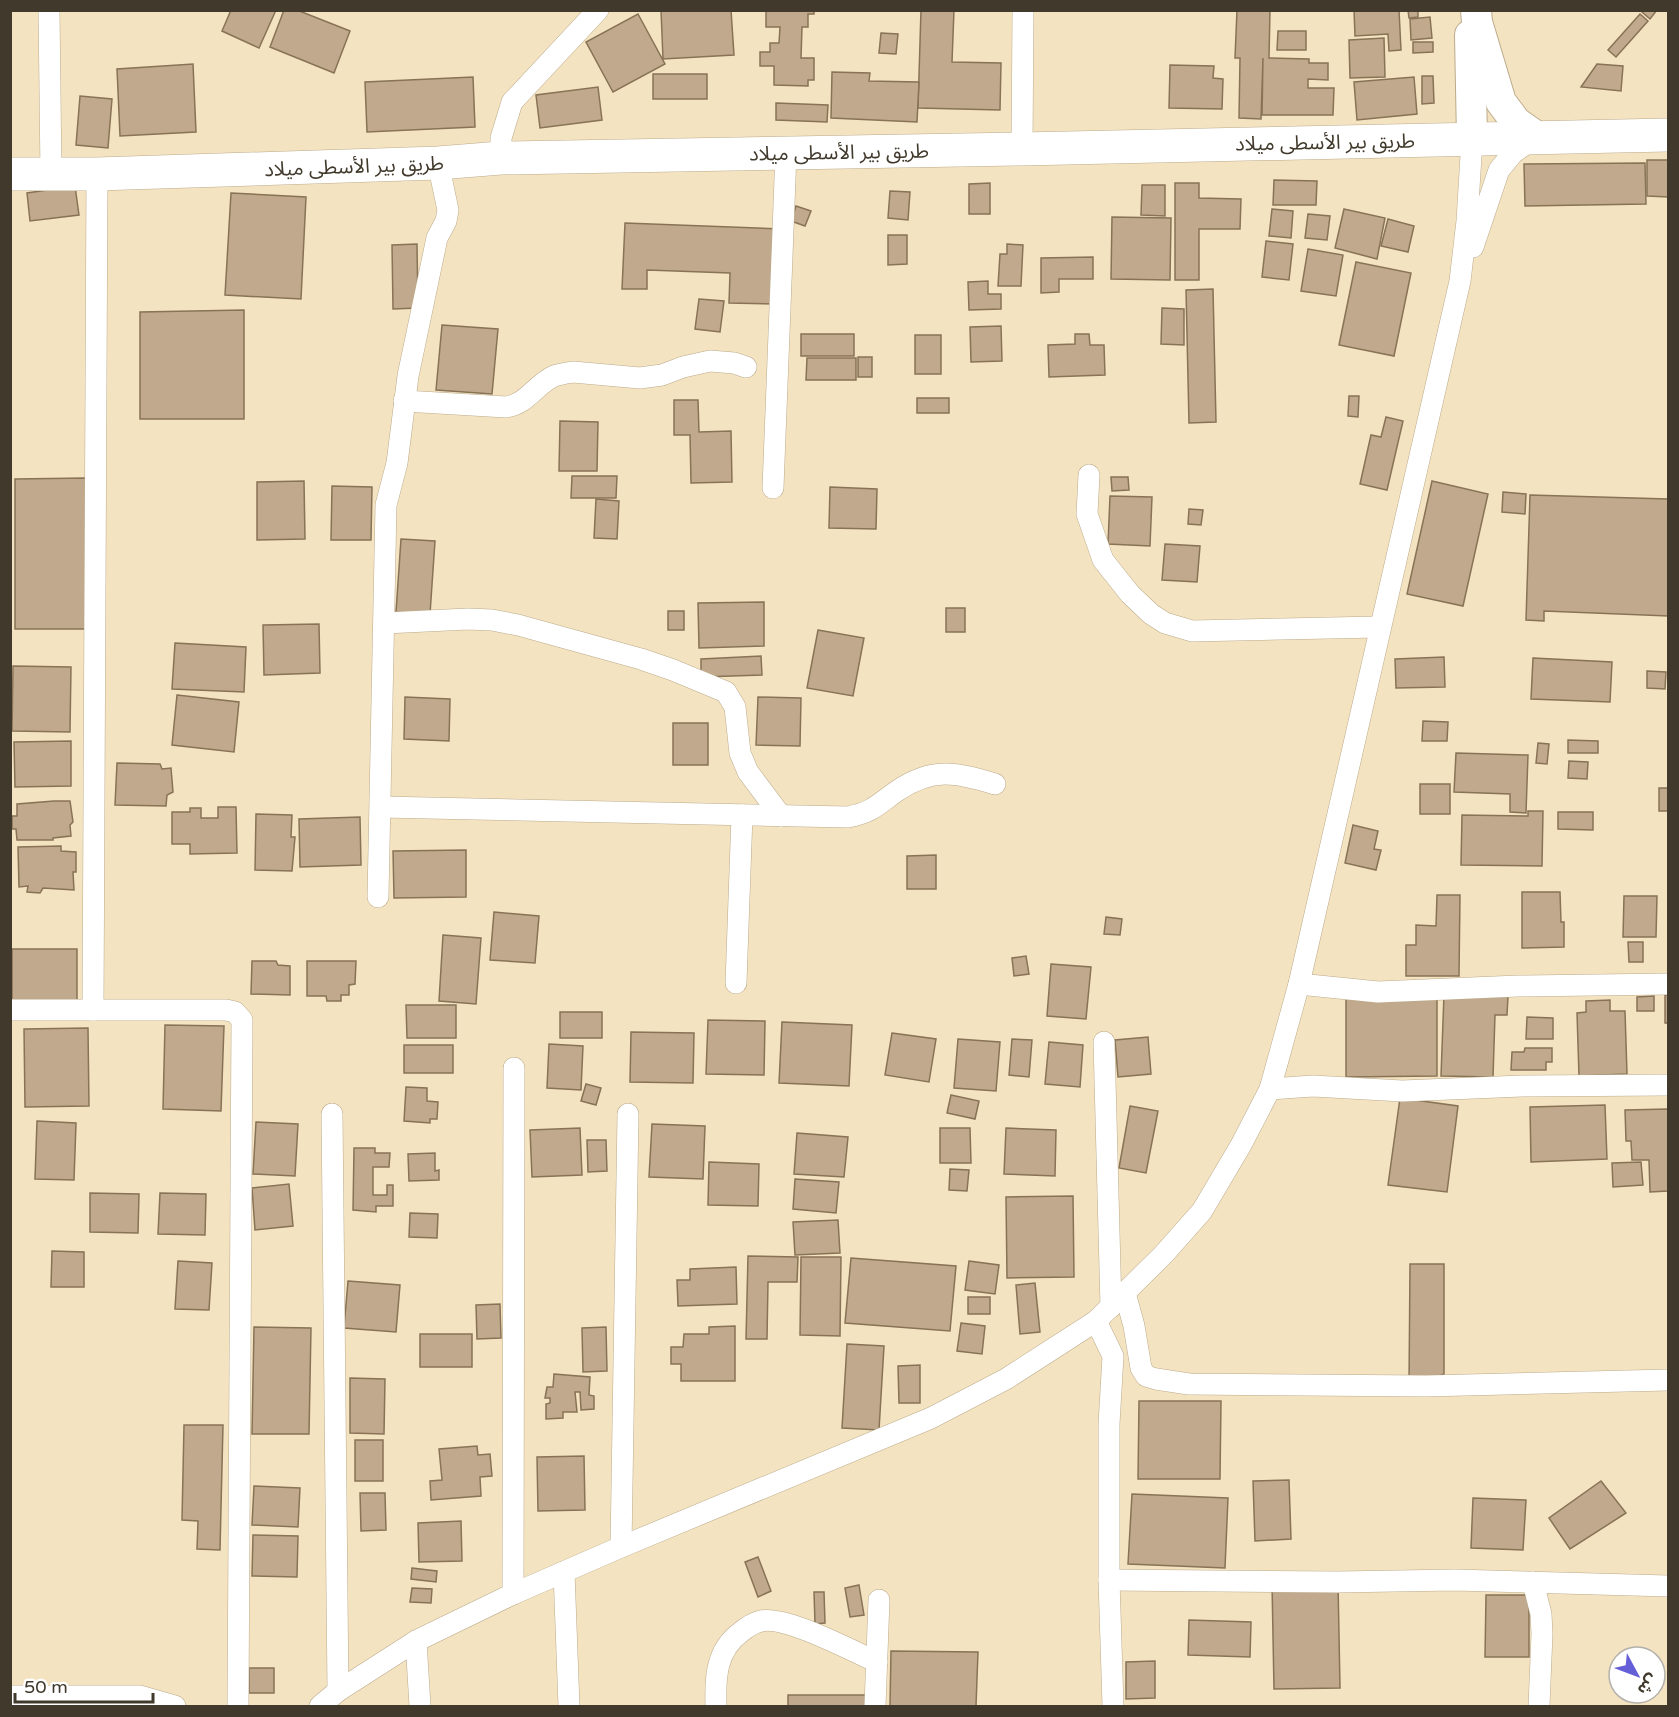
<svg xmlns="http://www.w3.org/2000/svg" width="1679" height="1717" font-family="'Varela Round','Noto Sans Arabic',sans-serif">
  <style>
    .building { fill: #c0a98c; stroke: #887357; stroke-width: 1.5 }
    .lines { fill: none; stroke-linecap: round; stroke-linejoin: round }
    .minor-casing { stroke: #bcab8b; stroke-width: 22 }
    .secondary-casing { stroke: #bcab8b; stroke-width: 32 }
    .primary-casing { stroke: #bcab8b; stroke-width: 34 }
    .minor { stroke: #fff; stroke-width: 21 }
    .secondary { stroke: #fff; stroke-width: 30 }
    .primary { stroke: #fff; stroke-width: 33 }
    .labels { text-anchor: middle; stroke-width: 4.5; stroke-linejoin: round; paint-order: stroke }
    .street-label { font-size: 20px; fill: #413a2c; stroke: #fff }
  </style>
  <rect width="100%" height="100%" fill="#f4e3c1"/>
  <!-- building -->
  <g class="building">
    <polygon points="231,10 276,10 259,48 222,31"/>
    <polygon points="284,10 297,10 350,31 334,73 270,47"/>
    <polygon points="661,10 731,10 734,55 663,59"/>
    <polygon points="766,10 814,10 814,14 808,14 808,27 802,27 801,58 814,58 814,80 808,80 808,86 774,85 774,66 760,66 760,52 770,52 770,43 779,43 780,27 766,27"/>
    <polygon points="921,10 954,10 952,62 1001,63 1000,110 918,108"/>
    <polygon points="1237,10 1270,10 1269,58 1309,59 1309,63 1328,63 1328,80 1308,79 1308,88 1334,88 1333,115 1262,115 1263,58 1261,119 1239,118 1240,58 1235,58"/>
    <polygon points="1354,10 1399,10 1401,50 1389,51 1388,34 1355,36"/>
    <polygon points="1408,10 1418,10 1418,17 1409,18"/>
    <polygon points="1643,10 1657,10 1650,19 1642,12"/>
    <polygon points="638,14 665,64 613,92 586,42"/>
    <polygon points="1640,14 1648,21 1616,57 1608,50"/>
    <polygon points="1430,17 1432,38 1411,40 1410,19"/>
    <polygon points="1278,31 1306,31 1306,50 1277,50"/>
    <polygon points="881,33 898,34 896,54 879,53"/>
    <polygon points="1384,38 1385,77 1350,78 1349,40"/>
    <polygon points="1413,42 1433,42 1433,52 1413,53"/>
    <polygon points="193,64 196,132 120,136 117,69"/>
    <polygon points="1597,64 1623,66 1621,91 1581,87"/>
    <polygon points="1170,65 1214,66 1213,78 1223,79 1222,109 1169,108"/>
    <polygon points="832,72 870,73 869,81 919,82 917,122 831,118"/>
    <rect x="653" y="74" width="54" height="25"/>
    <polygon points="1422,76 1433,76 1434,103 1422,104"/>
    <polygon points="473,77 475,127 367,132 365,82"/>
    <polygon points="1414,77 1417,114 1357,120 1354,82"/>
    <polygon points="598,87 602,120 540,128 536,95"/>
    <polygon points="80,96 112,99 108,148 76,145"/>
    <polygon points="776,103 828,105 827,122 776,120"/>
    <polygon points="1647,160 1668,160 1668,197 1647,196"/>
    <polygon points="1645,163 1646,204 1525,206 1524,164"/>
    <polygon points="1274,180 1317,181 1316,205 1273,205"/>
    <polygon points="990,183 990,214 969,214 969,184"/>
    <polygon points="1175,183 1199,183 1199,198 1241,199 1240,229 1199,229 1199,280 1175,280"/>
    <polygon points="1142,185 1165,185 1165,216 1141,215"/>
    <polygon points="75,186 79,215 30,221 27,193"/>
    <polygon points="890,191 910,192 908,220 888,218"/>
    <polygon points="231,193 306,197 301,299 225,295"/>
    <polygon points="796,206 811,211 805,226 791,221"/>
    <polygon points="1272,209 1293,211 1291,238 1269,236"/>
    <polygon points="1344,209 1385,218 1377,259 1335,248"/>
    <polygon points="1308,214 1330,216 1327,240 1305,238"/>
    <polygon points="1112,217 1171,218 1170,280 1111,279"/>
    <polygon points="1388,219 1414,226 1408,252 1381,246"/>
    <polygon points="625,223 781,229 778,304 729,303 730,273 647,270 647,289 622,289"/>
    <polygon points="888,235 907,235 907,264 888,265"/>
    <polygon points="1266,241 1293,244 1289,280 1262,277"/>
    <polygon points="417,244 418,308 393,309 392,245"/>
    <polygon points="1007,244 1023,245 1021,286 998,286 1000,254 1007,254"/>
    <polygon points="1308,249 1343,255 1336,296 1301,291"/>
    <polygon points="1093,257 1093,279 1059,279 1059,292 1041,293 1041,258"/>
    <polygon points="1356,262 1411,273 1394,356 1339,345"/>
    <polygon points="988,281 988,294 1001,294 1001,309 969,310 968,282"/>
    <polygon points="1213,289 1216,422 1189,423 1186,290"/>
    <polygon points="699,299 724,301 720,332 695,329"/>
    <polygon points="1162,308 1184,309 1184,345 1161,344"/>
    <polygon points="244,310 244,419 140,419 140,312"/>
    <polygon points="442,325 498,329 492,394 436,390"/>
    <polygon points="1001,326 1002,361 971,362 970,327"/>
    <rect x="801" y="334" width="53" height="22"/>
    <polygon points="1075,334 1089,334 1090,345 1104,345 1105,375 1049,377 1048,345 1075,344"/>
    <rect x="915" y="335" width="26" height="39"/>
    <rect x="858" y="357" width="14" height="20"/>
    <polygon points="807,358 856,358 856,380 806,380"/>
    <polygon points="1349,396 1359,396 1358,417 1348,416"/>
    <rect x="917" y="398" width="32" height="15"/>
    <polygon points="674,400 698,400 699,432 731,431 732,482 691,483 690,435 674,435"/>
    <polygon points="1386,417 1403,421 1387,490 1360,484 1371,435 1381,437"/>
    <polygon points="560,421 598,422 597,471 559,471"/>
    <polygon points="572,476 617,476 616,498 571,498"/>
    <polygon points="1111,477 1128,477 1129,490 1112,491"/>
    <polygon points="86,478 86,629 15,629 15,479"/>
    <polygon points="304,481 305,539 257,540 257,482"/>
    <polygon points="1432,481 1488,494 1463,606 1407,594"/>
    <polygon points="332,486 372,487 371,540 331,540"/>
    <polygon points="830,487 877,489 876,529 829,528"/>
    <polygon points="1503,492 1526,494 1525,514 1502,512"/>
    <polygon points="1530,495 1668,499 1668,616 1544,611 1544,621 1526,620"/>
    <polygon points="1110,496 1152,497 1150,546 1108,544"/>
    <polygon points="596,499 619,501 617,539 594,538"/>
    <polygon points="1189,509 1203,510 1201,525 1188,524"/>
    <polygon points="401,539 435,541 430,614 396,612"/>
    <polygon points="1165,544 1200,546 1197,582 1162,580"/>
    <polygon points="764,602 764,646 699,648 698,603"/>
    <rect x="946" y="608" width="19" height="24"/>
    <rect x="668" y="611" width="16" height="19"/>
    <polygon points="319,624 320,673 264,675 263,625"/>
    <polygon points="818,630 864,638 853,696 807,688"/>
    <polygon points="175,643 246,647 244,692 172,689"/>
    <polygon points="761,656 762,675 701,677 701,659"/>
    <polygon points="1444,657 1445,687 1396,688 1395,659"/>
    <polygon points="1533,658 1612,662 1610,702 1531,699"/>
    <polygon points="13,666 71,667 70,732 12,731"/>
    <polygon points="1647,671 1666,672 1665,689 1647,688"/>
    <polygon points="177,695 239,702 234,752 172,745"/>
    <polygon points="405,697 450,699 449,741 404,739"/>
    <polygon points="758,697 801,698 800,746 756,745"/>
    <polygon points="1423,721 1448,722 1447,741 1422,741"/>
    <rect x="673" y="723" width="35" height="42"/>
    <polygon points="1568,740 1598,741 1598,753 1568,753"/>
    <polygon points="71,741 71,786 15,787 14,742"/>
    <polygon points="1538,743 1549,744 1547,764 1536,763"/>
    <polygon points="1456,753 1528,755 1526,813 1510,812 1510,794 1454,792"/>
    <polygon points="1569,761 1588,762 1587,779 1568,778"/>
    <polygon points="117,763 160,764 162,769 171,768 173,792 167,795 166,806 115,805"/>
    <rect x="1420" y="784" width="30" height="30"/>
    <rect x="1659" y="788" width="9" height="23"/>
    <polygon points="54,801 70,801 73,822 70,825 71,836 53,838 53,840 17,840 16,829 12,829 12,816 17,816 17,804"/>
    <polygon points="218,807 236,807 237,853 190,854 190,844 172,844 172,812 190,812 190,808 201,808 201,818 218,818"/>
    <polygon points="1528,811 1543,811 1542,866 1461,865 1462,815 1528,816"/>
    <polygon points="1558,812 1593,812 1593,830 1558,829"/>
    <polygon points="256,814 292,815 291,837 295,837 292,871 255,870"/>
    <polygon points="360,817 361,865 300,867 299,819"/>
    <polygon points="1353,825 1378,831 1374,849 1381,850 1376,870 1345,863"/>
    <polygon points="61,846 61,851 76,852 76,872 73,872 74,890 43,888 40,893 27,892 28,886 19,887 18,847"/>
    <polygon points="466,850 466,897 394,898 393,851"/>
    <polygon points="936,855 936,889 907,889 907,856"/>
    <polygon points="1522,892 1560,892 1561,922 1564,922 1564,947 1522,948"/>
    <polygon points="1437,895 1460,895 1459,976 1406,976 1406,945 1416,945 1416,925 1436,926"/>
    <polygon points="1624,896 1657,896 1656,937 1623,937"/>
    <polygon points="494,912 539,916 535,963 490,960"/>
    <polygon points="1106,917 1122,919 1120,935 1104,934"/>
    <polygon points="443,935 481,938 476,1004 439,1001"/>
    <polygon points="1628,942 1643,942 1643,962 1629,962"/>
    <rect x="12" y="949" width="65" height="51"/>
    <polygon points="1026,956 1029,974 1014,976 1012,958"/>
    <polygon points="252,961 276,961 278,965 290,966 290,995 251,994"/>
    <polygon points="307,961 356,961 355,984 349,985 349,995 341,995 341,1001 327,1001 326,996 307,996"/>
    <polygon points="1051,964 1091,967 1086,1019 1047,1016"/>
    <polygon points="1444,994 1508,996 1507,1015 1495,1015 1493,1077 1441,1076"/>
    <polygon points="1437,995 1437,1076 1346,1077 1346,996"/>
    <rect x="1665" y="995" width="3" height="28"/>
    <polygon points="1654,996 1654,1011 1637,1011 1637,997"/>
    <polygon points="1610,1000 1610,1011 1625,1011 1627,1074 1579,1076 1577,1013 1586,1012 1586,1001"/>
    <polygon points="406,1005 456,1005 456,1038 407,1038"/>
    <rect x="560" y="1012" width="42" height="26"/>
    <polygon points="1527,1017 1553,1018 1553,1039 1526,1039"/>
    <polygon points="708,1020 765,1021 764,1075 706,1074"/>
    <polygon points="782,1022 852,1025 849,1086 779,1083"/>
    <polygon points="165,1025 224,1026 221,1111 163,1109"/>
    <polygon points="88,1028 89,1106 25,1107 24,1029"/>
    <polygon points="631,1032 694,1033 693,1083 630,1082"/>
    <polygon points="892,1033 936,1039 929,1082 885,1075"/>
    <polygon points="1148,1037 1151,1074 1118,1077 1115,1040"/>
    <polygon points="958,1039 1000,1042 996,1091 954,1088"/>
    <polygon points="1012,1039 1032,1040 1029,1077 1009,1075"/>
    <polygon points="1049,1042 1083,1045 1080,1087 1045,1084"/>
    <polygon points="549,1044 583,1046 581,1090 547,1088"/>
    <rect x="404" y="1045" width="49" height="28"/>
    <polygon points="1525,1048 1552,1048 1552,1062 1546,1062 1546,1070 1511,1070 1512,1052 1524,1052"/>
    <polygon points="586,1084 601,1088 596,1105 581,1101"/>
    <polygon points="406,1087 427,1088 427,1101 438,1102 437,1119 430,1119 430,1123 404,1121"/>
    <polygon points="951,1095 979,1101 975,1119 947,1113"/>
    <polygon points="1400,1098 1458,1106 1447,1192 1388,1185"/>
    <polygon points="1605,1105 1607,1159 1531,1162 1530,1107"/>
    <polygon points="1130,1106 1158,1111 1146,1173 1119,1168"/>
    <polygon points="1668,1109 1668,1191 1650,1192 1649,1160 1632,1160 1631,1141 1626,1141 1625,1110"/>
    <polygon points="37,1121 76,1123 74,1180 35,1179"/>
    <polygon points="256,1122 298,1124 295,1176 253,1174"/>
    <polygon points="652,1124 705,1126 703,1179 649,1177"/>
    <polygon points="580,1128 582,1175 532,1177 530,1130"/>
    <polygon points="940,1128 970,1128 971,1163 940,1163"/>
    <polygon points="1006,1128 1056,1130 1055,1176 1004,1174"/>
    <polygon points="797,1133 848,1137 844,1177 794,1174"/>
    <polygon points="587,1140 606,1140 607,1171 588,1172"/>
    <polygon points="354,1148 375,1148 375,1153 390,1153 389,1167 373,1167 373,1195 387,1195 387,1185 393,1185 393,1206 376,1206 376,1212 353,1210"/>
    <polygon points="435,1153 435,1171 439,1170 439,1180 409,1181 408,1154"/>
    <polygon points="709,1162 759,1164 758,1206 708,1205"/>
    <polygon points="1641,1162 1643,1185 1613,1187 1612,1163"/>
    <polygon points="950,1169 969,1170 967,1191 949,1190"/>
    <polygon points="795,1179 839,1182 836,1213 793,1209"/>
    <polygon points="289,1184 293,1226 255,1230 252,1188"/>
    <polygon points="90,1193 139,1194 138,1233 90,1232"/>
    <polygon points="160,1193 206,1194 205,1235 158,1234"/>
    <polygon points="1073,1196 1074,1277 1007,1278 1006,1197"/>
    <polygon points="410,1213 438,1214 437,1238 409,1237"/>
    <polygon points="838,1220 840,1253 795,1255 793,1222"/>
    <polygon points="52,1251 84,1252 84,1287 51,1287"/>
    <polygon points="748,1256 798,1257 797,1282 768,1282 767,1339 746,1339"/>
    <polygon points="801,1257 841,1257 840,1336 800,1335"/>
    <polygon points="851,1258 956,1266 950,1331 845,1323"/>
    <polygon points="178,1261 212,1263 209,1310 175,1309"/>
    <polygon points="969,1261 999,1265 995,1294 965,1290"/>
    <polygon points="1410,1264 1444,1264 1444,1374 1409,1386"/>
    <polygon points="736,1267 737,1304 678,1306 677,1280 690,1280 690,1269"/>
    <polygon points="348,1281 400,1285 396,1332 344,1328"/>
    <polygon points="1035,1283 1040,1332 1020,1334 1016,1285"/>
    <rect x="968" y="1297" width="22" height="17"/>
    <polygon points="500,1304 501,1338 477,1339 476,1305"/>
    <polygon points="961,1323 985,1326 982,1354 957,1351"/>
    <polygon points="735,1326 735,1381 681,1381 681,1364 671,1364 671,1347 683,1347 684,1334 709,1334 709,1327"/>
    <polygon points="254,1327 311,1328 309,1434 252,1434"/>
    <polygon points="606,1327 607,1371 583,1372 582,1328"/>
    <rect x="420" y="1334" width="52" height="33"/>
    <polygon points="847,1344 884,1346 879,1430 842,1428"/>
    <polygon points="920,1365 920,1403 899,1403 898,1366"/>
    <polygon points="554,1374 590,1377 589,1395 594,1396 594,1409 581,1410 580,1392 575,1392 577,1412 563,1412 563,1418 546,1419 546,1404 550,1403 550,1398 545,1398 547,1387 553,1387"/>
    <polygon points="350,1378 385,1379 384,1434 350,1433"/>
    <polygon points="1139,1401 1221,1401 1220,1479 1138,1479"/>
    <polygon points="184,1425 223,1425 220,1550 197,1549 198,1521 182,1520"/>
    <rect x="355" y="1440" width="28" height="41"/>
    <polygon points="477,1446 478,1455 490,1454 492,1476 480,1477 481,1496 431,1500 430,1481 442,1480 439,1449"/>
    <polygon points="584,1456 585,1510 538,1511 537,1457"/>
    <polygon points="1289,1480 1291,1539 1255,1541 1253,1481"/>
    <polygon points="1601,1481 1626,1513 1570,1549 1549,1518"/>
    <polygon points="254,1486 300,1488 298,1527 252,1525"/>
    <polygon points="360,1493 385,1493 386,1530 361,1531"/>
    <polygon points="1132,1494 1228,1498 1225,1568 1128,1564"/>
    <polygon points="1473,1498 1526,1500 1523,1550 1471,1548"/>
    <polygon points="461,1521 462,1561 419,1562 418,1523"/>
    <polygon points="253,1535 298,1536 297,1577 252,1576"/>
    <polygon points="758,1557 771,1591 758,1597 745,1562"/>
    <polygon points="412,1568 437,1571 436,1582 411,1579"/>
    <polygon points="1338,1582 1340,1688 1274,1689 1272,1583"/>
    <polygon points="859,1585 864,1615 850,1617 845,1588"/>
    <polygon points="412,1588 432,1589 431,1603 410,1602"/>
    <polygon points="814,1592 824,1592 825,1623 815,1624"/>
    <polygon points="1486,1595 1529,1595 1529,1657 1485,1657"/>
    <polygon points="1189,1620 1251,1622 1250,1657 1188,1655"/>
    <polygon points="891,1651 978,1652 976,1706 890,1706"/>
    <polygon points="1155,1661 1155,1698 1126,1699 1126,1662"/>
    <rect x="249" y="1668" width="25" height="25"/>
    <rect x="788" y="1695" width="86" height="11"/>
  </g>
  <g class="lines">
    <defs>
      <g id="minor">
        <polyline points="49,10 51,174"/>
        <polyline points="1022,149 1023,10"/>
        <polyline points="501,158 501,138 512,102 598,10"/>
        <polyline points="1473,247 1499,170 1513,153 1533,139"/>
        <path d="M404,401L506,407C527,404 535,385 554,376C560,374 567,373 573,372L640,378L662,375L683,367L710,361L734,363L746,367"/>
        <polyline points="1089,475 1087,514 1103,560 1130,594 1151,614 1165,623 1192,631 1379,627"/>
        <polyline points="773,488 786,153"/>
        <polyline points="385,623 468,619 492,620 518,625 641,659 673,670 726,692 735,707 740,753 748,772 781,816"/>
        <path d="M381,807L848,817C873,812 877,805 897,791C932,767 956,772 995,784"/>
        <polyline points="378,897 386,505 397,463 408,376 437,238 446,221 448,210 438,163"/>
        <polyline points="736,983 742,815"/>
        <polyline points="1299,984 1378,992 1518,986 1668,984"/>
        <polyline points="10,1010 226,1010 235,1012 242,1020 238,1706"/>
        <polyline points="93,1010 97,174"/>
        <polyline points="1104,1042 1111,1307"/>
        <polyline points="1270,1089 1313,1086 1402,1091 1522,1086 1668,1085"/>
        <polyline points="332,1114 338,1691"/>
        <polyline points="1125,1293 1134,1326 1141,1368 1146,1376 1156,1379 1189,1384 1426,1386 1668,1380"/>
        <polyline points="1096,1321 1113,1356 1109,1424 1109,1580 1113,1706"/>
        <polyline points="621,1547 628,1114"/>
        <polyline points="564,1572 569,1706"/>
        <polyline points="1109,1580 1338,1582 1455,1580 1668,1586"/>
        <polyline points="1533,1582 1541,1614 1542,1634 1539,1706"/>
        <polyline points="513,1594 514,1068"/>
        <polyline points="416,1641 420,1706"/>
        <polyline points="10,1696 140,1696 175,1706"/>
        <polyline points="320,1706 338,1691 416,1641 513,1594 621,1547 931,1418 1006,1379 1096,1321 1163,1255 1202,1211 1241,1145 1270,1089 1299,984 1460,281 1467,221 1472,139"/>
        <path d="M716,1706C715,1678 716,1650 741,1632C747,1627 753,1623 761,1621C785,1615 852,1651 877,1662"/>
        <polyline points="875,1706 879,1600"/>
      </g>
      <g id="secondary">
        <polyline points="1476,10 1477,22 1501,102 1516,122 1536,136"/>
        <polyline points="1470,35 1472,139"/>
      </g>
      <polyline id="primary" points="10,174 97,174 438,163 501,158 1022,149 1668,135"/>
    </defs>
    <!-- minor casing -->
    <use href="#minor" class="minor-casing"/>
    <!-- secondary casing -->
    <use href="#secondary" class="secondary-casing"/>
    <!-- primary casing -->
    <use href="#primary" class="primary-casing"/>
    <!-- minor -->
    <use href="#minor" class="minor"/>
    <!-- secondary -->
    <use href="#secondary" class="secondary"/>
    <!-- primary -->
    <use href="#primary" class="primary"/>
  </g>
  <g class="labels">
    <!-- street labels -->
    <g class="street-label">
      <text transform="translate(1325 142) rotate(-1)" y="7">طريق بير الأسطى ميلاد</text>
      <text transform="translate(839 152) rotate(-1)" y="7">طريق بير الأسطى ميلاد</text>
      <text transform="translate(354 166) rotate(-2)" y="7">طريق بير الأسطى ميلاد</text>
    </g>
  </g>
  <!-- border -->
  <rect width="1679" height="1717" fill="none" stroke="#413a2c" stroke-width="24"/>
  <!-- north arrow -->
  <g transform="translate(1637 1675) rotate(131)"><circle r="28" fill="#ffffff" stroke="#b3b0ab" stroke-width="1.5"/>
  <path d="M0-4.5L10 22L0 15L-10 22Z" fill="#645ed7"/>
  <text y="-9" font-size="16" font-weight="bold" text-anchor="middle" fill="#413a2c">ش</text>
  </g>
  <!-- scale -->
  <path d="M15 1693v9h138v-9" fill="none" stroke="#413a2c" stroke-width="3"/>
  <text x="24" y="1693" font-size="18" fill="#413a2c" stroke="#ffffff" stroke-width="4.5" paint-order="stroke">50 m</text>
</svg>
